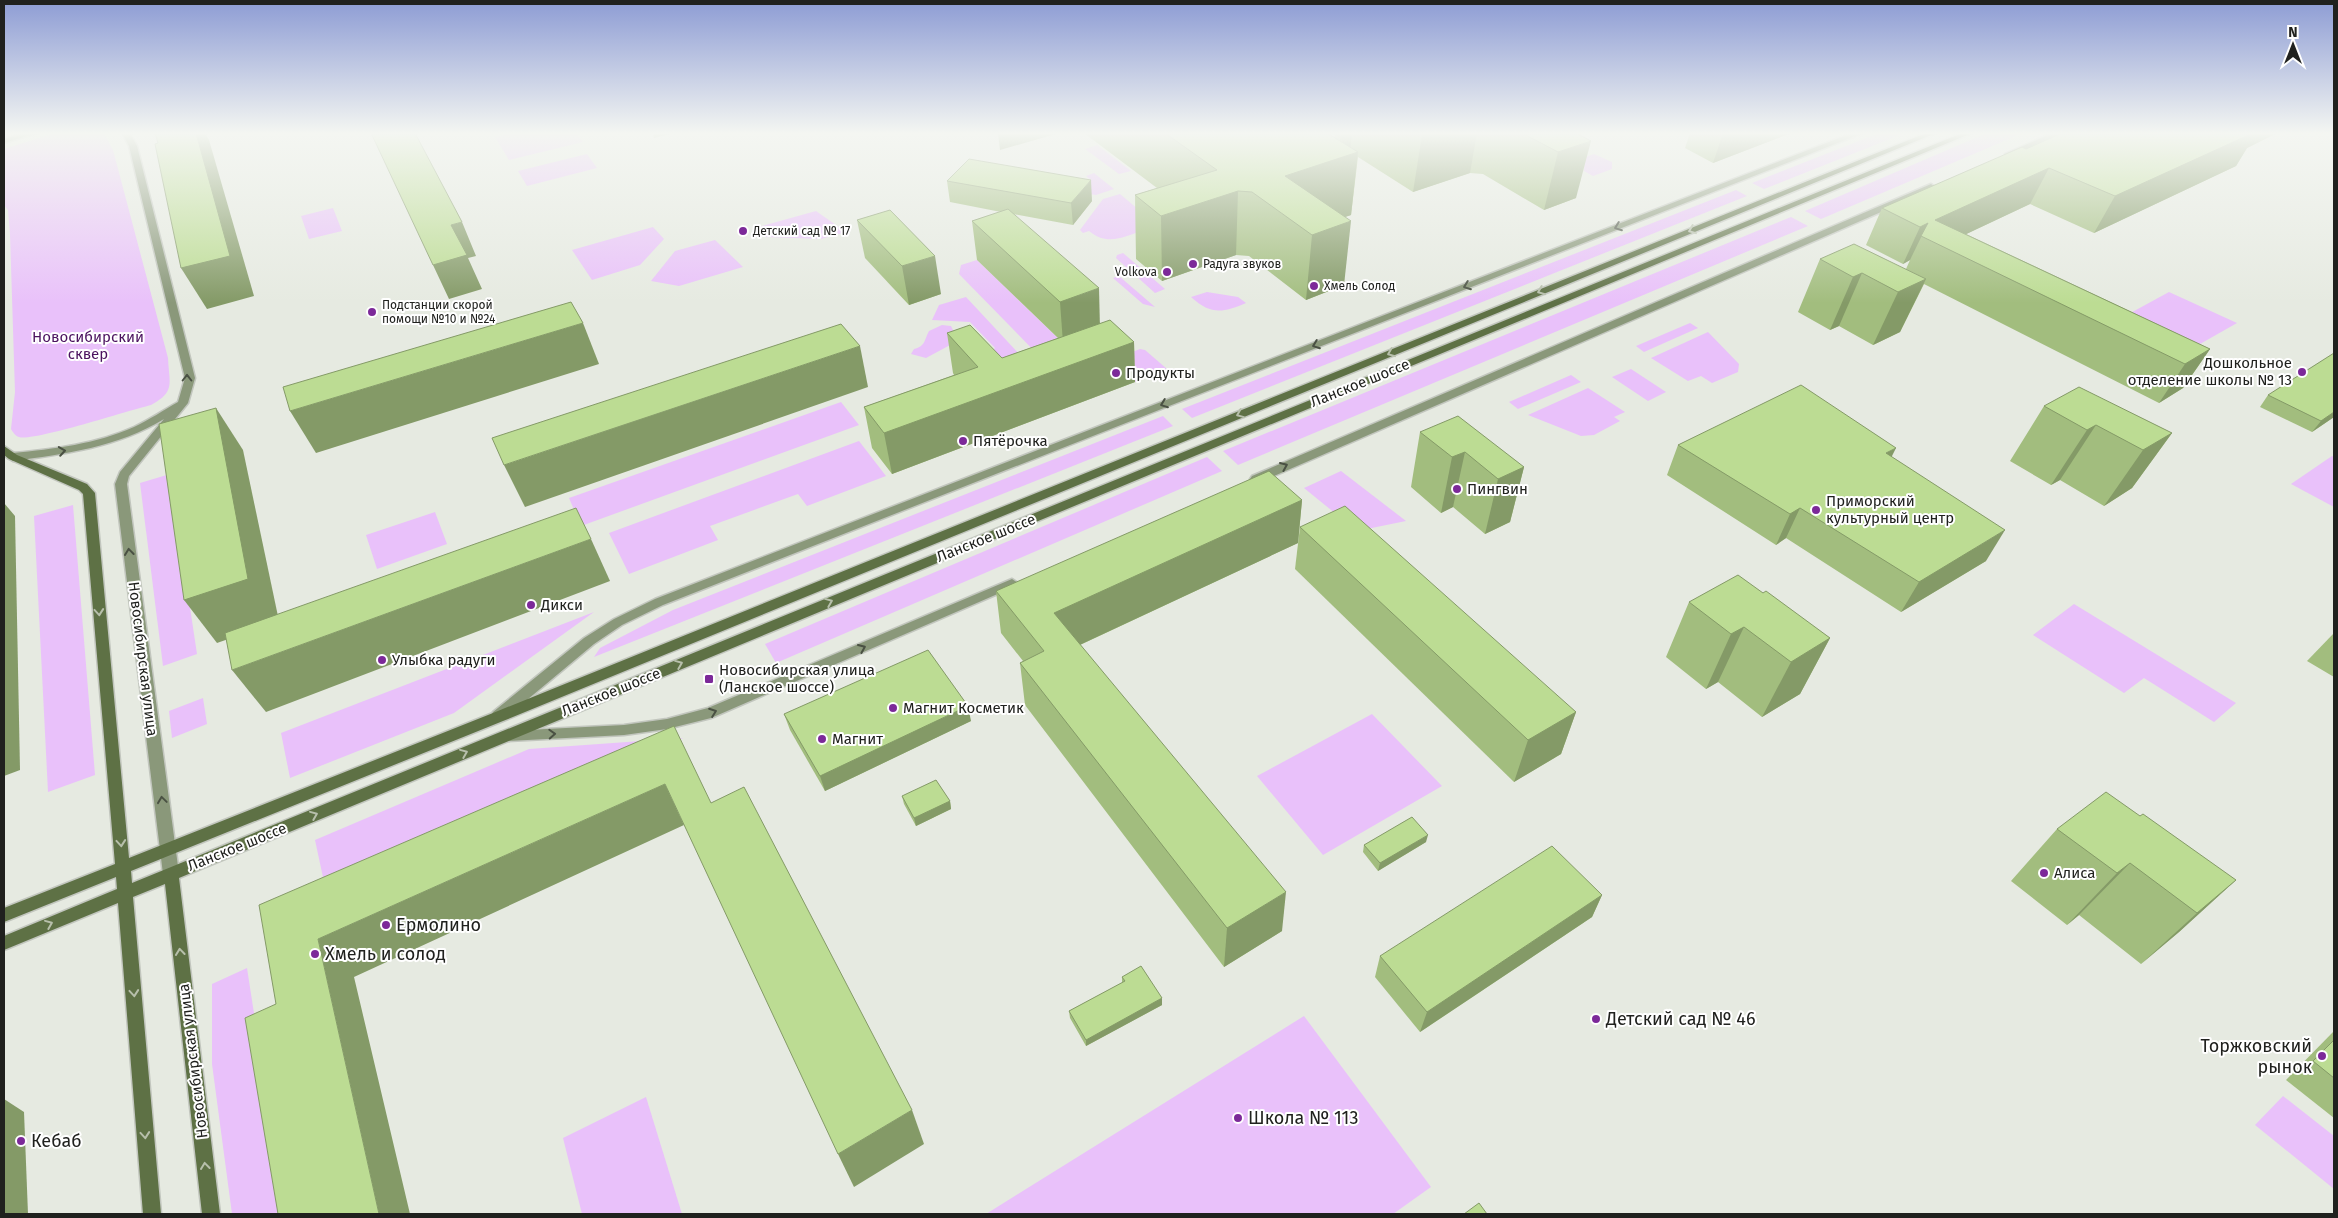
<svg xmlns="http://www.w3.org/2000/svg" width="2338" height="1218" font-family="'Fira Sans',sans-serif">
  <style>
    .green { fill: #e9c1fa }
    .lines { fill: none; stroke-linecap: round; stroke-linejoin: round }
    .street-casing { stroke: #c2c6be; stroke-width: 3 }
    .secondary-casing { stroke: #c2c6be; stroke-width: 3 }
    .street { fill: #8a987a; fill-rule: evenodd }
    .secondary { fill: #5e7145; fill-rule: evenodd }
    .wall { fill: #a2bd7e }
    .shaded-wall { fill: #849a67 }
    .building { fill: #bcdc93; stroke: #849a67 }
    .oneway { stroke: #4a5143 }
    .oneway2 { stroke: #b7bfab }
    .poi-dot { fill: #7c2999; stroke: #fff; stroke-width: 2 }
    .labels { text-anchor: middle; stroke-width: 4; stroke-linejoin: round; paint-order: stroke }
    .far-poi-label { font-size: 12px; fill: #20211e; stroke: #fff; text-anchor: start }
    .park-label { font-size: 15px; fill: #4b125f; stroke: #fff }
    .poi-label { font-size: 15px; fill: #20211e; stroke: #fff; text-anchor: start }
    .street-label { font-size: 15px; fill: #20211e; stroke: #fff }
    .near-poi-label { font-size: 18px; fill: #20211e; stroke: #fff; text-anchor: start }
  </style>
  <rect width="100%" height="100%" fill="#e6eae1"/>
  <!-- green -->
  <g class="green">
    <path d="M55,133H104L113,150L168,358C169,383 176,392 151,405C130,410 32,442 19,437C15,436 13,432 11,429L15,392L10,234L8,210L4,205V149Z"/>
    <polygon points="512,133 576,133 583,142 509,160 495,137"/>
    <polygon points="1879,133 1905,133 1764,189 1752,183"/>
    <polygon points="1987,133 2023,133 1821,219 1805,211"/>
    <polygon points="1097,145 1131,171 1119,174 1085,149"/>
    <polygon points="587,154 597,168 527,186 518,171"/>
    <polygon points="1594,154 1612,162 1612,169 1593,176 1584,171 1585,157"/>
    <polygon points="1094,173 1114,189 1096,195 1082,193 1091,180 1086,176"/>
    <polygon points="1736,190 1747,196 1192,418 1182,409"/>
    <path d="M1120,194L1146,216L1147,229C1125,236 1108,247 1089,231L1083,233L1080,230L1103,199Z"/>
    <polygon points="333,208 342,231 309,239 301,216"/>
    <polygon points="816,211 846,232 821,239 766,237 755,228"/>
    <polygon points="1791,217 1808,226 1238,465 1223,451"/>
    <polygon points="653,227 664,239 640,265 592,280 572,250"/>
    <polygon points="715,240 743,267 679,286 651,281 675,251"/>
    <polygon points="1123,253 1165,289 1155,293 1116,258 1117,255"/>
    <polygon points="977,260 1063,343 1045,362 959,274 961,265"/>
    <polygon points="1119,276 1155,307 1143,304 1113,278"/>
    <path d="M1207,292L1238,297L1246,303C1222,313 1211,315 1191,297Z"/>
    <polygon points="2169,292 2237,323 2193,348 2125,316"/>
    <polygon points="966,297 1035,371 980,364 995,348 970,322 932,320 939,305"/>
    <polygon points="1690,323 1698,328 1644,352 1636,346"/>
    <path d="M942,325L951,326L956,336L952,344L926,358L911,354L914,349C926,346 924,340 929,331Z"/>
    <polygon points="1708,332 1739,364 1738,372 1712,383 1701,376 1688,381 1651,358"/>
    <polygon points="1140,349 1145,350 1167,369 1135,382 1112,360"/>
    <polygon points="1631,369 1666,392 1648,401 1612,377"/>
    <polygon points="1571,375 1581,382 1518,409 1509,402"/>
    <polygon points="1588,388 1625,412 1614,417 1620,421 1594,435 1581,436 1528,415"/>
    <polygon points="841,402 859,425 581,526 569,498"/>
    <polygon points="1163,416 1173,426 594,657 600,648 673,610"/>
    <polygon points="859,441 886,476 807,506 798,494 710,526 718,540 629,574 609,533"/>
    <polygon points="2332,456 2334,457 2334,507 2291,484"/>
    <polygon points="1207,457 1222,471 776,663 765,644"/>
    <polygon points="1341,471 1406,521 1357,531 1304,488"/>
    <polygon points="170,474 197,654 163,666 140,483"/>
    <polygon points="73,505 95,775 48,792 34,516"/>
    <polygon points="435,512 447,544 377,569 366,535"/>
    <polygon points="2074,604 2236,703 2214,722 2144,678 2124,693 2033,635"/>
    <polygon points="594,612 454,713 290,778 281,733"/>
    <polygon points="203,698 207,724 172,738 169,711"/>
    <polygon points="1372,714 1442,786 1323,855 1257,776"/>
    <polygon points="683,738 327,896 315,840 529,749"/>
    <polygon points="247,968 285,1214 232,1214 212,1064 212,984"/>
    <polygon points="1304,1016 1431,1187 1393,1214 986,1214"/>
    <polygon points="2283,1096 2334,1136 2334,1189 2255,1125"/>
    <polygon points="646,1097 682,1214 582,1214 563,1138"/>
  </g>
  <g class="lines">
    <defs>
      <g id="street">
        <polygon points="25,133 37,133 4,143 4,139"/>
        <path d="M122,133H130L137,146L195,378L188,403L129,476L127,484L179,874L176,879L171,880L166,879L163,874L115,484L120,472L164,419C118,447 65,454 13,461L7,457L13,453C54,449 96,444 134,427C149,420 164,410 178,402L185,378L129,146Z"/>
        <polygon points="1852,133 1863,133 663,605 622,625 594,644 503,720 493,720 491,716 493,712 584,638 614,619 655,599"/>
        <polygon points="2052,133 2062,133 2012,156 2005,154"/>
        <polygon points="1931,184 1935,187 1934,189 1260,482 1252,482 1250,479 1252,476"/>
        <polygon points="1012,579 1018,583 1016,586 711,718 667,729 624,735 506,741 501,740 499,736 501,732 506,731 624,725 667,719 708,708"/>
      </g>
      <polygon id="secondary" points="1926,133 1936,133 503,721 131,871 132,883 1962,133 1972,133 179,878 220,1214 202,1214 165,884 133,897 161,1214 143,1214 118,903 4,950 4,936 117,889 116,877 4,922 4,908 115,864 83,494 79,490 9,459 4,455 4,446 17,455 87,484 95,493 129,858 493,713"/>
    </defs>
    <!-- street casing -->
    <use href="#street" class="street-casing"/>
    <!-- secondary casing -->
    <use href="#secondary" class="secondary-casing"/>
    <!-- street -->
    <use href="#street" class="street"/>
    <!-- secondary -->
    <use href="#secondary" class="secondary"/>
  </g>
  <!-- wall -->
  <g class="wall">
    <polygon points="1084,133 1327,133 1335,138 1334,133 1585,133 1579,135 1576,198 1544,210 1483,174 1470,173 1413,192 1358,157 1351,215 1345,217 1344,285 1306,300 1249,256 1236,255 1162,281 1136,259 1135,195 1157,188"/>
    <polygon points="1690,133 1722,133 1722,135 1723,133 1791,133 1713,163 1685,148"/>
    <polygon points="2062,133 2277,133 2247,148 2236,166 2094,233 2030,204 1966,234 2210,349 2183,388 2159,403 1924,284 1900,332 1873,345 1839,326 1830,330 1798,312 1820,259 1906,269 1910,260 1903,264 1866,245 1882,208 2026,149"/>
    <polygon points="947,181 1092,201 1073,225 1013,214 1100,323 1134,342 1135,382 892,474 872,448 864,407 954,375 953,373 947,333 1002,358 1058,338 977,260 972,221 1001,212 950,202"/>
    <polygon points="857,220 941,294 909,305 865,258"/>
    <polygon points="2268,395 2334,417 2312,432 2260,407"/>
    <polygon points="2044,406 2172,433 2132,488 2104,506 2060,480 2051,485 2010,461"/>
    <polygon points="1420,432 1524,467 1510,522 1485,534 1453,507 1441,513 1411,487"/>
    <polygon points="1678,445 1892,457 1986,561 1901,612 1786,538 1776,545 1667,475"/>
    <polygon points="1302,500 1298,543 1080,645 1282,931 1224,967 1025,705 1020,663 1023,661 1001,633 996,591"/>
    <polygon points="1300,527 1576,712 1561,754 1514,782 1295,569"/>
    <polygon points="1763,593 1830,638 1800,694 1762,717 1718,682 1706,689 1666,657 1689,602"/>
    <polygon points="2334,633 2334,677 2307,661"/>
    <polygon points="784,714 971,721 825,791 790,730"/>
    <polygon points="902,796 950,801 951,809 916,826 904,804"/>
    <polygon points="2140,816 2236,880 2179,932 2141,964 2079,915 2067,925 2011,881 2057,829"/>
    <polygon points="1426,842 1378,871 1363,852 1364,845"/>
    <polygon points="1602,895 1592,917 1420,1032 1375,977 1380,956"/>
    <polygon points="1122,977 1162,1005 1086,1046 1070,1018 1069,1011 1122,983"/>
    <polygon points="2334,1031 2334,1118 2286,1080"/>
  </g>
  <!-- shaded-wall -->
  <g class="shaded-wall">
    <polygon points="196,133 205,133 209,140 254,296 207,309 181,268"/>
    <polygon points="653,133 674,133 654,138"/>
    <polygon points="998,133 1059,133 1000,150"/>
    <polygon points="1341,133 1352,133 1350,152 1339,156"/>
    <polygon points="1429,133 1477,133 1470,173 1413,192 1422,135"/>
    <polygon points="1723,133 1791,133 1713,163"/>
    <polygon points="2239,133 2277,133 2247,148 2236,166 2094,233 2115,196"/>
    <polygon points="1591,141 1576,198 1544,210 1558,152"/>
    <polygon points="1358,152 1351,215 1305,230 1285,176"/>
    <polygon points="2049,168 2030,204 1941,246 1935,220"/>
    <polygon points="1091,180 1092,201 1073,225 1071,203"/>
    <polygon points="1238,191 1236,255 1162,281 1161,216"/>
    <polygon points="1351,221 1344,285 1306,300 1312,235"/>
    <polygon points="462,222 476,256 468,258 482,289 449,299 433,265 451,225"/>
    <polygon points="1928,223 1910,260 1903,264 1920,227"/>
    <polygon points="935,256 941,294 909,305 902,266"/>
    <polygon points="1862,273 1839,326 1830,330 1853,277"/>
    <polygon points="1926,279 1900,332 1873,345 1898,292"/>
    <polygon points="1099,288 1100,329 1063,343 1060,302"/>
    <polygon points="583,323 599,364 316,453 290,411"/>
    <polygon points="1134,342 1135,382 892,474 884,433"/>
    <polygon points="860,346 868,387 525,507 504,465"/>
    <polygon points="2210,349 2183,388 2159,403 2185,364"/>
    <polygon points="216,408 243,450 279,621 217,643 184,600"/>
    <polygon points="2334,412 2334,417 2312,432 2321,421"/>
    <polygon points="2096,425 2060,480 2051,485 2087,430"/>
    <polygon points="2172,433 2132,488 2104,506 2143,450"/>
    <polygon points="1896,448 1881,478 1886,453"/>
    <polygon points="1465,452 1453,507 1441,513 1452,457"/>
    <polygon points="1524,467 1510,522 1485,534 1498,479"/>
    <polygon points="1302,500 1298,543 1058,655 1054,613"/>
    <polygon points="4,503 15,516 20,770 4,776"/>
    <polygon points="1800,508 1786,538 1776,545 1790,514"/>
    <polygon points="2005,530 1986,561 1901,612 1919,582"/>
    <polygon points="591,539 610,581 266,712 232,670"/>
    <polygon points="1744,627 1718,682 1706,689 1731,634"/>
    <polygon points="1830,638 1800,694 1762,717 1791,662"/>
    <polygon points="968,706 971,721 825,791 820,776"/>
    <polygon points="1576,712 1561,754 1514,782 1528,740"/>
    <polygon points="665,784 684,825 354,977 410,1214 379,1214 318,939"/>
    <polygon points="950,801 951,809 916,826 914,818"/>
    <polygon points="1428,835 1426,842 1378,871 1380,863"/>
    <polygon points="2130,863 2079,915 2067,925 2117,873"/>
    <polygon points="2236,880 2179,932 2141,964 2197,913"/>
    <polygon points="1286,892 1282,931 1224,967 1227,928"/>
    <polygon points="1602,895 1592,917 1420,1032 1427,1012"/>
    <polygon points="1162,998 1162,1005 1086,1046 1086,1040"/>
    <polygon points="4,1099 24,1112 28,1214 4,1214"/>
    <polygon points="912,1110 924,1144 854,1187 838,1154"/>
  </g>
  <!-- building -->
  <g class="building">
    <polygon points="155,133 196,133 230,256 181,268 155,144 158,143"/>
    <polygon points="371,133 415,133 462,222 451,225 467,255 433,265"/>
    <polygon points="1165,133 1327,133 1358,152 1285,176 1351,221 1312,235 1252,192 1238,191 1161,216 1135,195 1217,170"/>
    <polygon points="1418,133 1429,133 1422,135"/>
    <polygon points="1522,133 1576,133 1591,141 1558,152"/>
    <polygon points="2062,133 2253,133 2115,196 2049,168 1935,220 2210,349 2185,364 1921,236 1928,223 1920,227 1882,208 2022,147 2026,149"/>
    <polygon points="969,159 1091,180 1071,203 947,181"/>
    <polygon points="1008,209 1099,288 1060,302 972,221"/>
    <polygon points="890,210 935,256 902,266 857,220"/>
    <polygon points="1854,244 1926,279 1898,292 1862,273 1853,277 1820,259"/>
    <polygon points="571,302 583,323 290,411 283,387"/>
    <polygon points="1110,320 1134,342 884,433 864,407 978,367 947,333 970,325 1002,358"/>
    <polygon points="841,324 860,346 504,465 492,438"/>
    <polygon points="2334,353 2334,412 2321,421 2268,395"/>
    <polygon points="1801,385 1896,448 1886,453 2005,530 1919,582 1800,508 1790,514 1678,445"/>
    <polygon points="2079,387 2172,433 2143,450 2096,425 2087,430 2044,406"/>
    <polygon points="216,408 248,579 184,600 159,424"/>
    <polygon points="1458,416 1524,467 1498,479 1465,452 1452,457 1420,432"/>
    <polygon points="1269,471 1302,500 1054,613 1286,892 1227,928 1020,663 1044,651 996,591"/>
    <polygon points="1345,506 1576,712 1528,740 1300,527"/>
    <polygon points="576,508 591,539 232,670 225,633"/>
    <polygon points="1738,575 1763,593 1766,591 1830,638 1791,662 1744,627 1731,634 1689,602"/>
    <polygon points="928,650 968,706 820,776 784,714"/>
    <polygon points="674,726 711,803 744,787 912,1110 838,1154 665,784 318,939 379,1214 278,1214 245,1018 276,1004 259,905"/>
    <polygon points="936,780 950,801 914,818 902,796"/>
    <polygon points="2106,792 2140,816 2143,814 2236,880 2197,913 2130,863 2117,873 2057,829"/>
    <polygon points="1412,817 1428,835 1380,863 1364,845"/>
    <polygon points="1552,846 1602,895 1427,1012 1380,956"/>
    <polygon points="1141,966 1162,998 1086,1040 1069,1011 1125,981 1122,977"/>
    <polygon points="2334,1040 2334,1078 2313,1061"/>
    <polygon points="1479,1203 1487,1214 1464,1214"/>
  </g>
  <!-- one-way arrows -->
  <defs><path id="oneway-chevron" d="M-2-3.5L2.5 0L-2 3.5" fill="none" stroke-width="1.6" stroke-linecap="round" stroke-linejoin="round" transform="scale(1.25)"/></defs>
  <g class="oneway">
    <use href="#oneway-chevron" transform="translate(1618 227) rotate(159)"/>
    <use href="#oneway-chevron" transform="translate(1467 286) rotate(159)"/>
    <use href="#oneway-chevron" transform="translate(1316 345) rotate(159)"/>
    <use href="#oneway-chevron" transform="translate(187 378) rotate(-90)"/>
    <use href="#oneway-chevron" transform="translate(1164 404) rotate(159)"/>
    <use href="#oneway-chevron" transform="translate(62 451) rotate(-9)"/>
    <use href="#oneway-chevron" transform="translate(1284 466) rotate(-23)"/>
    <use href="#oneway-chevron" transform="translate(129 552) rotate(-97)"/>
    <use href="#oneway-chevron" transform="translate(862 648) rotate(-23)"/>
    <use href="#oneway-chevron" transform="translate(713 712) rotate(-20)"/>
    <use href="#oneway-chevron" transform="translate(552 734) rotate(-3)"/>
    <use href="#oneway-chevron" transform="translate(162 800) rotate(-98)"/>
  </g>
  <g class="oneway2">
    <use href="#oneway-chevron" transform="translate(1692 230) rotate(158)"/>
    <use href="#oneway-chevron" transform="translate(1541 291) rotate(158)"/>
    <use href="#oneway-chevron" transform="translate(1391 353) rotate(158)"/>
    <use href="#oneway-chevron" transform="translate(1240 414) rotate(158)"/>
    <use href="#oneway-chevron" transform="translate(829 602) rotate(-22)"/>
    <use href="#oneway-chevron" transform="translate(99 612) rotate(85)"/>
    <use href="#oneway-chevron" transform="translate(679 664) rotate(-22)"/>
    <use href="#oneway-chevron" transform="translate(464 753) rotate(-22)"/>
    <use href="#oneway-chevron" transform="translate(314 815) rotate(-22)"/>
    <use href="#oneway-chevron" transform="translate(121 843) rotate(85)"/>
    <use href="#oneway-chevron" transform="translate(49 924) rotate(-22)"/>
    <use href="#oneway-chevron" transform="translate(180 952) rotate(-96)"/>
    <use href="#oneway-chevron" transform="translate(134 993) rotate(85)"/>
    <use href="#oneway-chevron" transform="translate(145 1135) rotate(85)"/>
    <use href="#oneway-chevron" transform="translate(205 1166) rotate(-97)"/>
  </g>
  <!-- sky -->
  <linearGradient id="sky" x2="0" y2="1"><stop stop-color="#8d9cd4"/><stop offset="0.44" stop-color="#f4f6f2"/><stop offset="1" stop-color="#f4f6f2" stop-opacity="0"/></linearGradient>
  <rect width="2338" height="303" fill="url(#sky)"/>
  <!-- markers -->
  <g class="poi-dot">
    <circle cx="743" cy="231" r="5"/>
    <circle cx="1193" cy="264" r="5"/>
    <circle cx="1167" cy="272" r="5"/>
    <circle cx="1314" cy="286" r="5"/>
    <circle cx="372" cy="312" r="5"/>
    <circle cx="2302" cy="372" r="5"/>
    <circle cx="1116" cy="373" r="5"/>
    <circle cx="963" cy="441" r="5"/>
    <circle cx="1457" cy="489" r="5"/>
    <circle cx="1816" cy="510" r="5"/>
    <circle cx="531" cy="605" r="5"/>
    <circle cx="382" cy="660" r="5"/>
    <rect x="704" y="674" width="10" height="10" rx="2.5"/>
    <circle cx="893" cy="708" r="5"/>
    <circle cx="822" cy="739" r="5"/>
    <circle cx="2044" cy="873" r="5"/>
    <circle cx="386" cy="925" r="5"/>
    <circle cx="315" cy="954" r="5"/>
    <circle cx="1596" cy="1019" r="5"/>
    <circle cx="2322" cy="1056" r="5"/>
    <circle cx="1238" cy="1118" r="5"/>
    <circle cx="21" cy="1141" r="5"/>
  </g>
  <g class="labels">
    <!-- far-poi labels -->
    <g class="far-poi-label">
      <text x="753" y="235">Детский сад № 17</text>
      <text x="1203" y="268">Радуга звуков</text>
      <text x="1157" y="276" text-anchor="end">Volkova</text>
      <text x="1324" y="290">Хмель Солод</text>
      <text x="382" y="309">Подстанции скорой<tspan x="382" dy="14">помощи №10 и №24</tspan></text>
    </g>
    <!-- park labels -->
    <g class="park-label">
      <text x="88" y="342">Новосибирский<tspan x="88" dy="17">сквер</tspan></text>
    </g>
    <!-- poi labels -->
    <g class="poi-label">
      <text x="2292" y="368" text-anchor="end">Дошкольное<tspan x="2292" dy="17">отделение школы № 13</tspan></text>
      <text x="1126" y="378">Продукты</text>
      <text x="973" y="446">Пятёрочка</text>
      <text x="1467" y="494">Пингвин</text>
      <text x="1826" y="506">Приморский<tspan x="1826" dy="17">культурный центр</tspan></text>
      <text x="541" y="610">Дикси</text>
      <text x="392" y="665">Улыбка радуги</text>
      <text x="719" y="675">Новосибирская улица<tspan x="719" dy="17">(Ланское шоссе)</tspan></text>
      <text x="903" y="713">Магнит Косметик</text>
      <text x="832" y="744">Магнит</text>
      <text x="2054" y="878">Алиса</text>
    </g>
    <!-- street labels -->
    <g class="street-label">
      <text transform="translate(1360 383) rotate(-22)" y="5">Ланское шоссе</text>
      <text transform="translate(986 538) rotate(-22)" y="5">Ланское шоссе</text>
      <text transform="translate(143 659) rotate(83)" y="5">Новосибирская улица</text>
      <text transform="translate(611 692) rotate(-22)" y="5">Ланское шоссе</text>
      <text transform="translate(237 847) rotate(-22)" y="5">Ланское шоссе</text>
      <text transform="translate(193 1061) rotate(-97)" y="5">Новосибирская улица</text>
    </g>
    <!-- near-poi labels -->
    <g class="near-poi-label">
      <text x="396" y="931">Ермолино</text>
      <text x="325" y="960">Хмель и солод</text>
      <text x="1606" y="1025">Детский сад № 46</text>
      <text x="2312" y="1052" text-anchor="end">Торжковский<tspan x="2312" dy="21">рынок</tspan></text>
      <text x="1248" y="1124">Школа № 113</text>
      <text x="31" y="1147">Кебаб</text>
    </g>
  </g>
  <!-- border -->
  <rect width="2338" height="1218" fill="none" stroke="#20211e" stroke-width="10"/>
  <!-- north arrow -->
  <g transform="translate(2293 45)" stroke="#ffffff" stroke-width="4" paint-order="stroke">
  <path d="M0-4L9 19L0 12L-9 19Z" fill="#20211e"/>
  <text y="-8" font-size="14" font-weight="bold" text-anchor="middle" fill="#20211e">N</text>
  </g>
</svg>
